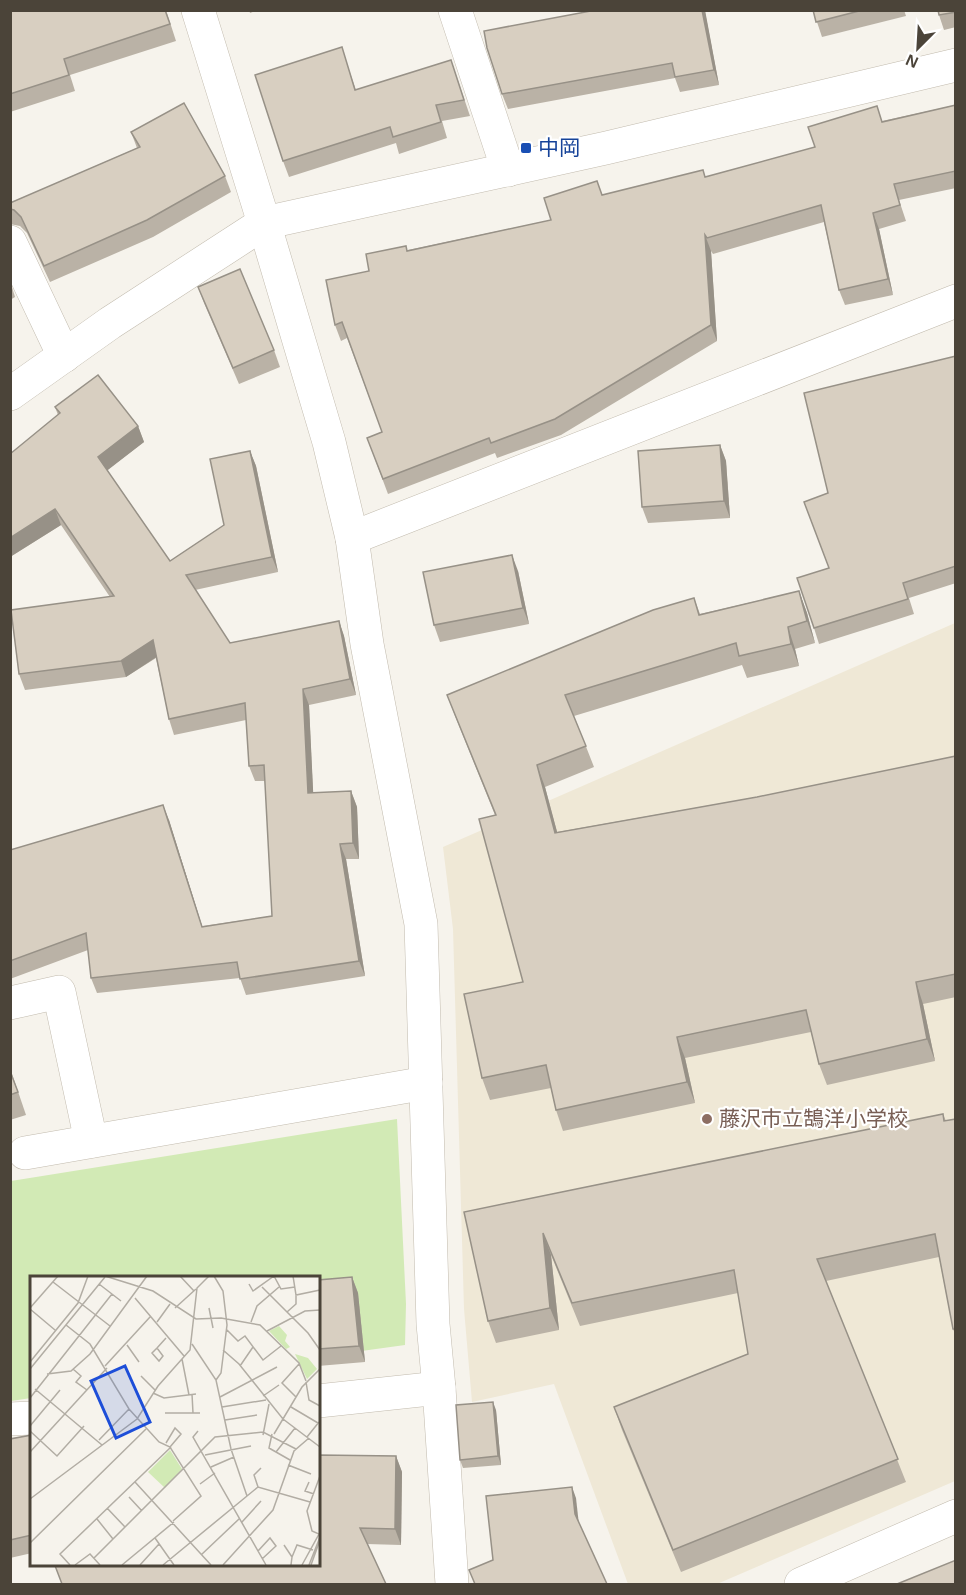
<svg xmlns="http://www.w3.org/2000/svg" width="966" height="1595" font-family="Helvetica,'Noto Sans JP',sans-serif">
  <style>
    .education { fill: #efe8d6 }
    .green { fill: #d2eab5 }
    .lines { fill: none; stroke-linecap: round; stroke-linejoin: round }
    .minor-casing { stroke: #c2bbae; stroke-width: 34 }
    .minor { stroke: #fff; stroke-width: 33 }
    .wall { fill: #bab2a6 }
    .shaded-wall { fill: #979187 }
    .building { fill: #d8cfc1; stroke: #979187; stroke-width: 1.5 }
    .transit-dot { fill: #1a4fb4; stroke: #fff; stroke-width: 2 }
    .education-dot { fill: #8d6e63; stroke: #fff; stroke-width: 2 }
    .labels { text-anchor: middle; stroke-width: 4.5; stroke-linejoin: round; paint-order: stroke }
    .transit-label { font-size: 21px; fill: #164399; stroke: #fff; text-anchor: start }
    .education-label { font-size: 21px; fill: #785e54; stroke: #fff; text-anchor: start }
    .inset-road { fill: none; stroke: #b2ada4; stroke-width: 1.5 }
    .view { fill: #1d4ed8; fill-opacity: 0.15; stroke: #1d4ed8; stroke-width: 3 }
    .inset-edge { fill: none; stroke: #4b4439; stroke-width: 3 }
  </style>
  <rect width="100%" height="100%" fill="#f6f3ec"/>
  <!-- education -->
  <polygon class="education" points="955,623 955,1481 717,1584 628,1584 554,1384 472,1402 464,1309 453,929 443,847"/>
  <!-- green -->
  <polygon class="green" points="397,1119 406,1304 405,1345 318,1357 318,1277 32,1277 31,1398 11,1401 11,1181"/>
  <g class="lines">
    <defs>
      <g id="minor">
        <polyline points="198,10 264,223 329,442 352,538 367,644 421,924 433,1324 439,1388 452,1584"/>
        <polyline points="455,10 508,170"/>
        <polyline points="10,242 64,356"/>
        <polyline points="10,394 110,323 264,223 606,148 956,65"/>
        <polyline points="352,538 956,301"/>
        <polyline points="10,1003 59,992 91,1141"/>
        <polyline points="25,1153 426,1083"/>
        <polyline points="318,1401 439,1388"/>
        <polyline points="10,1419 32,1418"/>
        <polyline points="801,1584 956,1516"/>
      </g>
    </defs>
    <!-- minor casing -->
    <use href="#minor" class="minor-casing"/>
    <!-- minor -->
    <use href="#minor" class="minor"/>
  </g>
  <!-- wall -->
  <g class="wall">
    <polygon points="166,10 176,41 70,75 75,91 10,112 10,12"/>
    <polygon points="249,10 258,10 250,13"/>
    <polygon points="596,10 712,10 705,12 719,85 680,92 675,78 508,109 502,94"/>
    <polygon points="813,10 904,10 906,16 822,37"/>
    <polygon points="956,10 956,27 944,30 939,15"/>
    <polygon points="451,60 470,116 442,121 447,138 399,154 396,143 289,177 283,161 347,64 356,90"/>
    <polygon points="956,105 956,188 899,200 906,221 879,229 893,295 845,305 839,290 824,222 713,254 711,251 717,341 561,435 497,458 495,453 388,494 367,438 382,432 347,338 341,341 335,325 369,271 408,250 551,220 597,181 602,195 706,177 815,147 882,121"/>
    <polygon points="131,132 225,176 231,192 153,237 50,282 27,233 20,226 10,224 10,203 137,148"/>
    <polygon points="11,284 15,297 10,300 10,284"/>
    <polygon points="198,287 274,350 280,367 239,384 204,303"/>
    <polygon points="956,356 956,583 909,598 914,614 819,644 814,628 829,568 828,493"/>
    <polygon points="55,407 138,426 144,442 107,470 170,561 224,525 250,451 256,466 278,572 195,590 230,643 339,621 344,636 356,695 309,705 313,793 351,791 357,807 359,859 346,859 365,976 246,995 240,978 97,993 91,978 88,950 10,979 10,850 169,820 202,926 272,916 265,781 255,781 249,766 246,720 174,735 169,719 156,658 126,677 25,690 19,674 110,597 61,525 10,557 10,454 58,415"/>
    <polygon points="720,445 726,461 730,518 648,523 642,507"/>
    <polygon points="518,571 529,624 440,642 434,625"/>
    <polygon points="799,591 807,613 815,643 795,649 799,666 747,678 742,665 574,716 594,767 545,787 557,832 757,797 956,756 956,997 923,1004 935,1061 827,1085 819,1064 811,1032 685,1058 695,1103 563,1131 556,1110 551,1088 490,1100 482,1078 523,982 495,815 455,716 447,695 694,598 700,614"/>
    <polygon points="10,1068 26,1115 10,1120"/>
    <polygon points="943,1114 946,1121 956,1119 956,1336 953,1329 939,1257 826,1281 906,1482 681,1572 622,1430 614,1407 748,1354 738,1293 580,1326 551,1255 559,1330 496,1343 488,1321 464,1212"/>
    <polygon points="352,1277 358,1293 365,1362 318,1366 318,1280"/>
    <polygon points="496,1410 501,1465 463,1468 460,1460"/>
    <polygon points="32,1435 32,1553 10,1558 10,1439"/>
    <polygon points="396,1456 402,1472 401,1545 367,1544 53,1563"/>
  </g>
  <!-- shaded-wall -->
  <g class="shaded-wall">
    <polygon points="702,10 705,10 719,85 714,70"/>
    <polygon points="873,213 879,229 893,295 888,279"/>
    <polygon points="705,235 711,251 717,341 711,325"/>
    <polygon points="138,426 144,442 104,473 98,457"/>
    <polygon points="720,445 726,461 730,518 724,501"/>
    <polygon points="250,451 256,466 278,572 272,557"/>
    <polygon points="55,509 61,525 10,557 10,538"/>
    <polygon points="512,555 518,571 529,624 523,608"/>
    <polygon points="799,591 807,613 815,643 807,621"/>
    <polygon points="339,621 344,636 356,695 350,679"/>
    <polygon points="788,627 795,649 799,666 791,644"/>
    <polygon points="153,640 158,656 126,677 121,661"/>
    <polygon points="303,689 309,705 314,809 308,793"/>
    <polygon points="537,765 545,787 563,854 555,833"/>
    <polygon points="351,791 357,807 359,859 353,843"/>
    <polygon points="163,805 169,820 207,942 202,927"/>
    <polygon points="340,844 346,859 365,976 359,961"/>
    <polygon points="916,982 923,1004 935,1061 927,1039"/>
    <polygon points="677,1037 685,1058 695,1103 687,1082"/>
    <polygon points="543,1233 551,1255 559,1330 550,1308"/>
    <polygon points="352,1277 358,1293 365,1362 359,1346"/>
    <polygon points="493,1402 496,1410 501,1465 498,1456"/>
    <polygon points="396,1456 402,1472 401,1545 395,1529"/>
    <polygon points="572,1487 576,1498 579,1525 575,1514"/>
  </g>
  <!-- building -->
  <g class="building">
    <polygon points="15,10 165,10 170,24 64,59 69,75 10,94 10,12"/>
    <polygon points="596,10 702,10 714,70 675,77 672,63 502,94 487,48 484,31"/>
    <polygon points="813,10 863,10 816,22"/>
    <polygon points="938,10 956,10 956,12 939,15"/>
    <polygon points="342,47 355,90 451,60 464,100 436,105 441,122 393,137 390,127 283,161 255,75"/>
    <polygon points="184,103 225,176 147,220 44,266 21,217 14,210 10,209 10,203 140,147 131,132"/>
    <polygon points="956,105 956,171 894,184 900,205 873,213 888,279 839,290 821,205 707,238 705,235 711,325 555,419 491,443 489,438 383,479 367,438 382,432 342,322 335,325 326,280 369,271 366,254 406,246 407,251 551,220 544,198 597,181 602,195 703,170 705,177 815,147 808,127 877,106 882,122"/>
    <polygon points="240,269 274,350 233,368 198,287"/>
    <polygon points="956,356 956,566 903,583 908,599 814,628 797,578 829,568 804,502 828,493 804,393"/>
    <polygon points="98,375 138,426 98,457 170,561 224,525 210,459 250,451 272,557 186,575 230,643 339,621 350,679 303,689 308,793 351,791 353,843 340,844 359,961 240,979 237,962 91,978 86,933 10,961 10,850 163,805 202,927 272,916 264,765 249,766 245,703 169,719 153,640 121,661 19,674 11,610 114,596 55,509 10,538 10,454 60,413 55,407"/>
    <polygon points="720,445 724,501 642,507 638,451"/>
    <polygon points="512,555 523,608 434,625 423,572"/>
    <polygon points="799,591 807,621 788,627 791,644 739,656 736,643 565,695 586,746 537,765 555,833 757,797 956,756 956,974 916,982 927,1039 819,1064 806,1010 677,1037 687,1082 556,1110 546,1065 482,1078 464,994 523,982 479,819 496,815 447,695 653,610 694,598 699,615"/>
    <polygon points="10,1071 18,1092 10,1095"/>
    <polygon points="943,1114 944,1121 956,1119 956,1329 953,1329 935,1234 817,1259 898,1459 673,1550 614,1407 748,1354 734,1270 572,1303 543,1233 550,1308 488,1321 464,1212"/>
    <polygon points="352,1277 359,1346 318,1349 318,1280"/>
    <polygon points="493,1402 498,1456 460,1460 456,1405"/>
    <polygon points="32,1435 32,1535 10,1540 10,1439"/>
    <polygon points="318,1455 396,1456 395,1529 360,1528 386,1584 62,1584 54,1563 318,1563"/>
    <polygon points="572,1487 575,1514 607,1584 475,1584 469,1570 493,1560 486,1496"/>
    <polygon points="956,1560 956,1584 897,1584"/>
  </g>
  <!-- markers -->
  <rect class="transit-dot" x="520" y="142" width="12" height="12" rx="3"/>
  <circle class="education-dot" cx="707" cy="1119" r="6"/>
  <g class="labels">
    <!-- transit labels -->
    <g class="transit-label">
      <text x="538" y="155">中岡</text>
    </g>
    <!-- education labels -->
    <g class="education-label">
      <text x="719" y="1126">藤沢市立鵠洋小学校</text>
    </g>
  </g>
  <!-- overview -->
  <g transform="translate(30 1276)">
    <rect width="290" height="290" fill="#f6f3ec"/>
    <path d="M249,50L257,59L255,65L260,71L256,73L239,55ZM265,78L278,82L287,93L277,103ZM140,174L152,193L135,212L118,196Z" fill="#d2eab5"/>
    <path class="inset-road" d="M75,0L123,15L166,43L191,42L230,49L269,87L276,105M150,0L164,15M184,0L193,15L197,49L191,97L186,104M263,0L266,19L290,14M23,6L80,50M69,8L91,25M219,8L223,15L244,0L251,13L265,11M232,11L278,57L290,74M105,22L154,80M0,32L28,0M145,32L166,13M179,32L183,52M0,33L25,54M257,36L266,28V19M127,46L140,28M221,46L227,30L249,11M36,49L60,68L99,133L129,166L140,171L171,220L143,245M196,53L208,65L215,60L233,84L251,70M237,55L275,35L290,34M162,68L186,104L201,173L217,220M97,69L109,86M127,72L133,80L129,85L122,77L127,72L136,62M193,74L209,88L253,143L290,171M152,83L159,119M0,86L48,27L58,0M75,90L120,41M210,90L223,71M0,93L75,1M43,93L51,100L46,106L57,114M17,98L41,95L60,78L117,0M111,100L125,114M276,106L279,124L290,130M5,113L72,169M123,117L134,122L166,118M162,118L163,137M233,120L249,109M190,121L247,91M266,121L252,107L269,88M0,122L82,18M192,131L236,124M261,131L288,147M135,137H170M195,144L227,139M0,150L30,114M0,155L27,180L54,150M168,155L163,161L236,289M242,158L239,172L260,184M244,158L272,111L290,93M233,159L239,128M277,161L289,146M69,164L99,133M136,167L145,152L151,158L140,171M0,176L77,92M246,176L265,152M175,179L221,170M258,189L281,198M181,191L204,181M105,206L181,289M279,206L275,215L284,218M170,208L185,197M228,211L224,199L231,192M99,221L112,235M0,223L107,143L128,110L160,74L167,12L179,0M77,232L95,251M67,243L83,263M212,246L231,225M125,262L144,289M0,267L116,153M254,269L262,281L261,289M228,275L240,262L246,270L232,283M171,279L209,243M262,281L267,269L283,274M64,282L185,161L233,156L266,173M40,289L30,278L141,171M45,289L60,278L70,289M92,289L144,246M110,289L129,268M133,289L228,211L280,226M193,289L243,234L264,175L279,162M272,289L289,258L282,255L277,235L290,200M279,289L290,261M281,289L290,264"/>
    <path class="view" d="M95,90L120,146L86,162L61,105Z"/>
    <rect width="290" height="290" class="inset-edge"/>
  </g>
  <!-- border -->
  <rect width="966" height="1595" fill="none" stroke="#4b4439" stroke-width="24"/>
  <!-- north arrow -->
  <g transform="translate(918 48) rotate(204)" stroke="#ffffff" stroke-width="4.5" paint-order="stroke">
  <path d="M0-4.5L10 22L0 15L-10 22Z" fill="#4b4439"/>
  <text y="-9" font-size="16" font-weight="bold" text-anchor="middle" fill="#4b4439">N</text>
  </g>
</svg>
